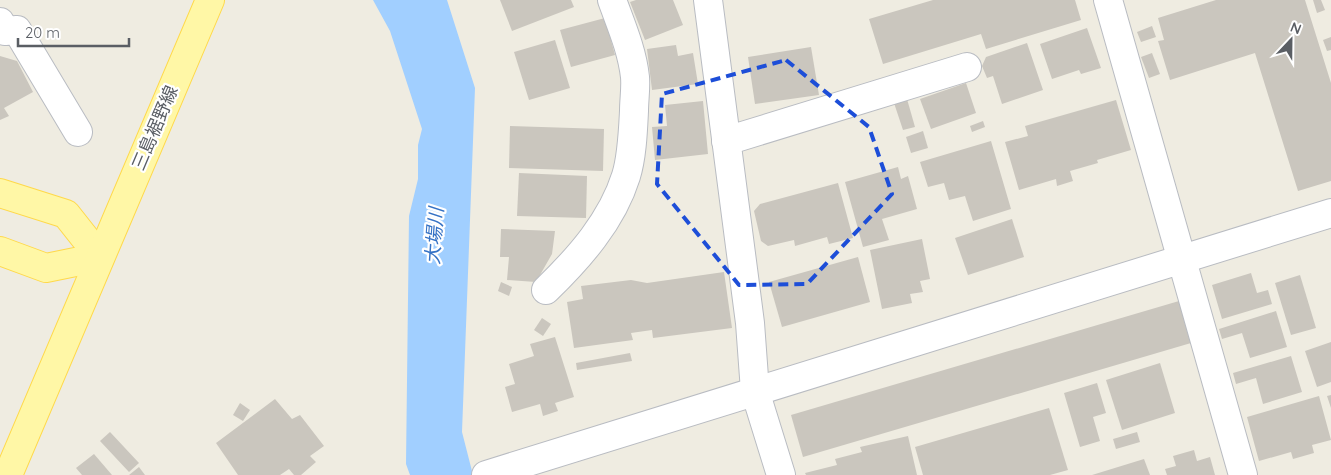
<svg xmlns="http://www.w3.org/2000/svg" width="1331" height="475" font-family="Quicksand,'Noto Sans JP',sans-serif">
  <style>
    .water { fill: #a1cfff }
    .building { fill: #cac6be }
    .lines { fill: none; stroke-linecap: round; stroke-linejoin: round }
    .minor-casing { stroke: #b9bcc2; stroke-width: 30 }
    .major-casing { stroke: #ffd94a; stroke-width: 30 }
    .minor { stroke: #fff; stroke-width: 28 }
    .major { stroke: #fff7a6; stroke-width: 28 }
    .marked { fill: none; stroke: #1d4ed8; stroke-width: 4; stroke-dasharray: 10 6; stroke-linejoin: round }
    .labels { text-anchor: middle; stroke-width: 4.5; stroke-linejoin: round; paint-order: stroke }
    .street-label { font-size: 18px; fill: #5a5e64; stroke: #fff }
    .water-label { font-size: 19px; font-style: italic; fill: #3572c5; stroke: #fff }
  </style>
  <rect width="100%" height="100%" fill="#efece1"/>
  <!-- water -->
  <polygon class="water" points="373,0 447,0 475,88 462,432 473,475 410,475 406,464 409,216 418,179 418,145 422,129 390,31"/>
  <!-- building -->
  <g class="building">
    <polygon points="500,0 571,0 574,7 512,31"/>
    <polygon points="636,0 673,0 683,25 645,40 630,2"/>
    <polygon points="933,0 1075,0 1081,20 986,49 981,34 883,64 869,19"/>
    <polygon points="1216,0 1305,0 1331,83 1331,181 1298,191 1255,53 1170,80 1158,41 1164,40 1158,18"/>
    <polygon points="1313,0 1321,0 1325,10 1317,13"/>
    <polygon points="605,18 615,55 571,67 560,30"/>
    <polygon points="1152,26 1156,37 1141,42 1137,32"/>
    <polygon points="1087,28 1101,68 1081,74 1079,70 1052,79 1040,44"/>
    <polygon points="1331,37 1331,50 1327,51 1323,40"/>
    <polygon points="555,40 570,88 529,100 514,52"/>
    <polygon points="1027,43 1043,90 1002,104 993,76 987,78 982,66 986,57"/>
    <polygon points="676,45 678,56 693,53 698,84 652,90 647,49"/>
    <polygon points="811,47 819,95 755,104 748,57"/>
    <polygon points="1152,53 1160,74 1149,78 1141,57"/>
    <polygon points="0,56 17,61 33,92 4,108 9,116 0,120"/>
    <polygon points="966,83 976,113 931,129 920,99"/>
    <polygon points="907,99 915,127 903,130 894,103"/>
    <polygon points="1116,100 1131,150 1097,160 1098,163 1070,171 1073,181 1057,186 1056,179 1019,190 1005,142 1028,136 1025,126"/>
    <polygon points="703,101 708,154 655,160 652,127 667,126 665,105"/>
    <polygon points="983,121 985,127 972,132 970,126"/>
    <polygon points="510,126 604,129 603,171 509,168"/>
    <polygon points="923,131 928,148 911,153 906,137"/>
    <polygon points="991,141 1011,209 973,221 965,196 949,200 944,183 928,187 920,162"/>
    <polygon points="898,167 901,179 908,176 917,209 882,219 889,240 863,247 845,182"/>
    <polygon points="519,173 587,176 586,218 517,216"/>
    <polygon points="838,183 853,238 829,244 827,237 795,246 794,240 768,246 761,241 754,211 760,204"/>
    <polygon points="1012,219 1024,257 968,275 955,238"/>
    <polygon points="501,229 555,231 552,254 536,282 507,280 509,257 500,257"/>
    <polygon points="922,239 930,279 920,281 923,292 910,294 912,303 882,309 870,250"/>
    <polygon points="858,257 870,302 782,327 769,282"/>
    <polygon points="724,272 732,328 653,338 652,330 631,333 633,340 574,348 567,302 583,299 581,286 631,280 647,283"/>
    <polygon points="1251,273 1257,293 1268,290 1272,304 1222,319 1212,285"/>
    <polygon points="1300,275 1316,328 1291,335 1275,283"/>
    <polygon points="501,282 512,287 509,296 498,291"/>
    <polygon points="1179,301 1191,343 803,457 791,415"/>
    <polygon points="1276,311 1287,347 1250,358 1242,333 1222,339 1219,329"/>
    <polygon points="542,318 551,324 543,336 534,330"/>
    <polygon points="555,337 574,397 555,403 558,411 543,416 540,404 512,412 505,387 515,384 509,364 534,356 530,344"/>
    <polygon points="1331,342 1331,382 1317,387 1305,351"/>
    <polygon points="630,353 632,361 577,370 576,363"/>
    <polygon points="1291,356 1302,392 1263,404 1256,378 1236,384 1233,373"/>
    <polygon points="1160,363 1175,413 1122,430 1106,380"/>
    <polygon points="1097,383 1106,413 1093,417 1100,441 1080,447 1064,393"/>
    <polygon points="1331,395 1331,408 1327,396"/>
    <polygon points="1319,396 1331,440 1312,445 1314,453 1293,459 1291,452 1259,461 1247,417"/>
    <polygon points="275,399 292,419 300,415 324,446 310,456 316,462 301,475 294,475 289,469 280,475 238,475 216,443"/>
    <polygon points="240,403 250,410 243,421 233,415"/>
    <polygon points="1049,408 1068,470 1050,475 923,475 915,447"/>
    <polygon points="110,432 139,463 129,472 100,441"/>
    <polygon points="1137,432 1140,442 1116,449 1113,439"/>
    <polygon points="908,436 917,475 806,475 805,473 837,465 835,459 862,452 860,447"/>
    <polygon points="1194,450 1197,461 1210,457 1215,475 1167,475 1165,469 1176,466 1173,456"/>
    <polygon points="94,454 112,475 82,475 76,468"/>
    <polygon points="1144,459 1150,475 1092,475"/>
    <polygon points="139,467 145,475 129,475"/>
  </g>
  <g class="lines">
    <defs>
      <g id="minor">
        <polyline points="708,0 750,323 755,391 781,475"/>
        <polyline points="1108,0 1243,475"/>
        <polyline points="0,22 5,31 17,30 78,132"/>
        <polyline points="726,141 967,67"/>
        <path d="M546,290C579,258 612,221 626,176C632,157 633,131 634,111C634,100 636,88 635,77C632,50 621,25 612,0"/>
        <polyline points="486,475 1331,213"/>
      </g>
      <g id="major">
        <polyline points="0,193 66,214 100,257 46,268 0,251"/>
        <polyline points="8,475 210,0"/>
      </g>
    </defs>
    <!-- minor casing -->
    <use href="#minor" class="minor-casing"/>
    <!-- major casing -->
    <use href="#major" class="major-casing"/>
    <!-- minor -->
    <use href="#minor" class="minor"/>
    <!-- major -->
    <use href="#major" class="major"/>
  </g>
  <!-- marked area -->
  <path class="marked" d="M786,60L869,127L892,194L807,284L739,285L657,184L662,94Z"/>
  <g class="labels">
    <!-- street labels -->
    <g class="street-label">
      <text transform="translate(155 128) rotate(-67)" y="6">三島裾野線</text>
    </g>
    <!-- water labels -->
    <g class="water-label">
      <text transform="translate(434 236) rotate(-86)" y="7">大場川</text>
    </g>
  </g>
  <!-- north arrow -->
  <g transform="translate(1291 40) rotate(22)" stroke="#ffffff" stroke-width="4" paint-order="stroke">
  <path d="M0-4L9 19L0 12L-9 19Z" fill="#5a5e64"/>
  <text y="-8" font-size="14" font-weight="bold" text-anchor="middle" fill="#5a5e64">N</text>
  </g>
  <!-- scale -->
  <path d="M18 38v8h111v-8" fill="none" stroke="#5a5e64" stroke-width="2.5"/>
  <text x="25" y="38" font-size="15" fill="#5a5e64" stroke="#ffffff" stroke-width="4" paint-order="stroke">20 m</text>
</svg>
